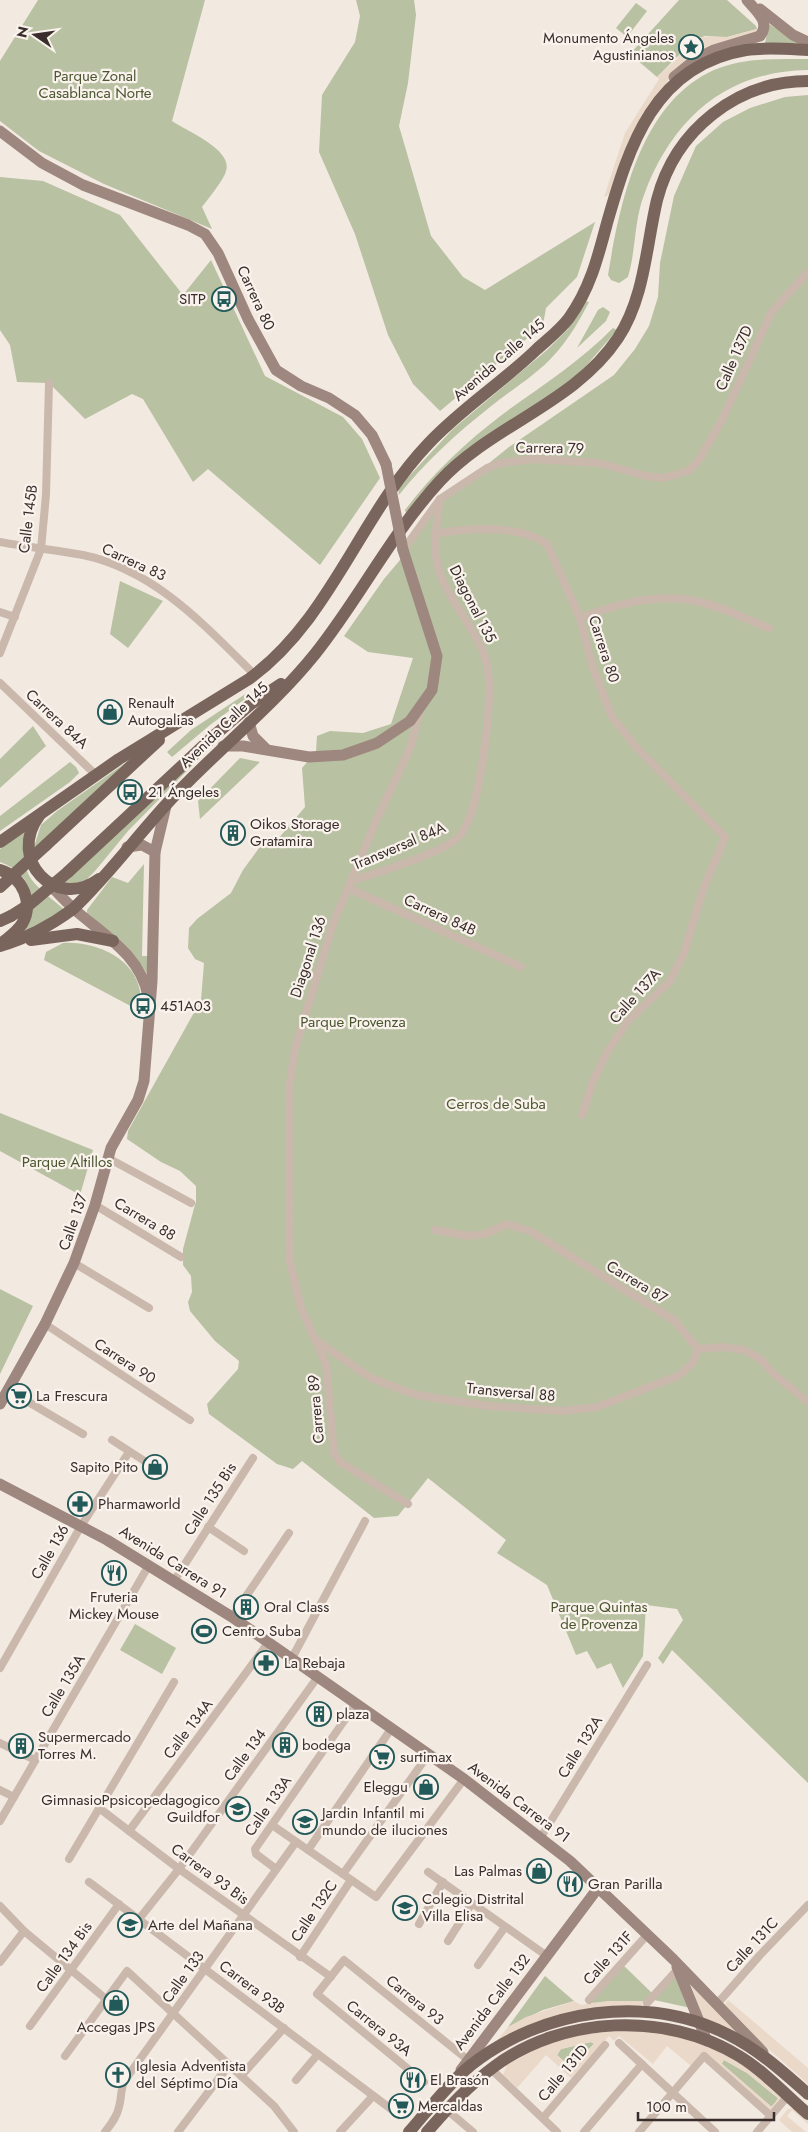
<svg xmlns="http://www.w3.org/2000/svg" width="808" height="2132" font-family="Jost,sans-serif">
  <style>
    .green { fill: #b8c1a1 }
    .plaza { fill: #ead9c8; fill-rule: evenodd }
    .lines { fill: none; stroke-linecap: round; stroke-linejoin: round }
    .street { stroke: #cab8ac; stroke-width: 8 }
    .secondary { stroke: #9e877e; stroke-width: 11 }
    .primary { stroke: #7a655d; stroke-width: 12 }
    .secondary-bridge { stroke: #9e877e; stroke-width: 11 }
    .primary-bridge { stroke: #7a655d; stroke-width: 12 }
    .labels { text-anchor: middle; stroke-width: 4.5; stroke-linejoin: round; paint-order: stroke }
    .poi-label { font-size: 15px; fill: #392e2b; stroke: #faf3ed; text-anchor: start }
    .park-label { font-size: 15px; fill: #4b562f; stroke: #faf3ed }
    .street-label { font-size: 15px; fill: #392e2b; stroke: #faf3ed }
  </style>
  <rect width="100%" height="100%" fill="#f2e9e0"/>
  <!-- green -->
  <g class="green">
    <path d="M38,0H205L172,121C188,132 237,151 225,174C219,186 210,196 202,207L212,229L104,184L39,151L0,121V61Z"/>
    <polygon points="356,0 414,0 416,15 408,83 399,126 431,236 463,277 485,290 595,222 577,277 546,308 543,325 440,411 413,384 388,335 355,234 319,152 322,95 355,42 360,16"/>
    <polygon points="679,0 727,0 756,26 757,29 727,37 704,36 678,56 657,77 630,54"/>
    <polygon points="636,3 647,11 627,37 616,28"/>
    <polygon points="769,24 800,44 765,43"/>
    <path d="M808,59V70C726,71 672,119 644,195C634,221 636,250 628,277L619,283L611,280L608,275C620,203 640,103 714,70C744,57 777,59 808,59Z"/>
    <polygon points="808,95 808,1783 672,1650 663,1664 658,1658 683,1620 677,1609 646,1605 643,1656 623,1688 611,1663 597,1669 587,1651 576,1655 547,1585 497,1553 506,1540 428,1478 398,1516 374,1518 302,1461 293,1469 277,1464 209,1414 207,1404 238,1369 239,1361 215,1341 190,1311 188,1302 192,1292 191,1276 183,1265 183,1249 196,1201 196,1186 180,1171 161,1162 127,1139 128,1131 201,1000 204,963 195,959 188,948 189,928 197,919 231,893 243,870 259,848 278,839 305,807 302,768 316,752 317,736 330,731 363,733 391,724 413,658 368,652 344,636 384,579 400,560 426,521 447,497 509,447 614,375 635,349 649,326 658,297 660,263 674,196 696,146 723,122 750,108 785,97"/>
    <polygon points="0,177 43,181 120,215 183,295 211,260 265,376 343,417 362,439 380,478 320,565 208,469 193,482 143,399 132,394 85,419 49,383 17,382 10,345 0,330"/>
    <path d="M585,301L589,302C579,321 570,337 556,353C537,375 512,389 490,407C457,433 425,462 399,495L398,488L453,429L547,350L568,329Z"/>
    <polygon points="603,307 610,312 606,321 577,348 598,310"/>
    <path d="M613,328L617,330L579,374L422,492L406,513L405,510C433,473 466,442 503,414C541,386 580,362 613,328Z"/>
    <polygon points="120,581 163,601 128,648 110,634"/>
    <polygon points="247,693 249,696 210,725 172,757 167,752 191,730"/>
    <polygon points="33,726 46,746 0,788 0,759"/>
    <polygon points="220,737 128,831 95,871 86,880 74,884 62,884"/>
    <polygon points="134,757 33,850 41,825 57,811"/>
    <polygon points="240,758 260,762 200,819 198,801"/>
    <polygon points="70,762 76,767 79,773 70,782 0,831 0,816"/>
    <path d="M28,827C17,875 30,881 65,910L25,933C36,902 35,875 0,862V849Z"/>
    <polygon points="144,864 142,956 149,956 150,977 140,964 87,913 87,910 112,877 128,883"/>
    <path d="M63,943C94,941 134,957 140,991C141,998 140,1005 140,1011L44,960L46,952Z"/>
    <polygon points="0,1113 93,1150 80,1195 0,1151"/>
    <polygon points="0,1289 33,1306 0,1374"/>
    <polygon points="135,1624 176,1648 162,1674 120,1650"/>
    <polygon points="623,1965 652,1993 644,2001 588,2003"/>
    <polygon points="545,1976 574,2001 543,2010 508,2027"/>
    <polygon points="676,1976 691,2008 654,2000"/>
    <polygon points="591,2042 594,2044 570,2067 557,2055 561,2049"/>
    <polygon points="724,2060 747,2073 779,2099 771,2107 721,2063"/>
  </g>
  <!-- plaza -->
  <g class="plaza">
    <polygon points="757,29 757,34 685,65 669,79 647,112 615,191 604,197 625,133 659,79 657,77 677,59 683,48 696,37 727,37"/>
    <polygon points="690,1982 736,2031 704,2020"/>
    <polygon points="728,2000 808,2068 808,2084 764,2045 730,2010 725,2004"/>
    <polygon points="574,2001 581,2005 607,2001 644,2001 640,2007 568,2013 551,2017 521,2029 492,2047 508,2027 526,2017"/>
    <path d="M621,2030L669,2034L704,2044L739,2062L781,2096L782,2100L772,2111L702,2053L691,2066L667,2046L653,2064L619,2036L614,2041L609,2036L571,2078L546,2055L517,2088L503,2075L507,2065L547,2043L581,2035ZM591,2042L594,2044L571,2067L557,2055L561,2049ZM724,2060L747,2073L778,2098L772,2107L722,2064Z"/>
    <polygon points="795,2108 808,2118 808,2124 792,2110 787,2116 806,2132 792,2132 779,2120 788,2109"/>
  </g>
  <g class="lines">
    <!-- street -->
    <g class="street">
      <path d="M436,534C468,528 519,524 547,544L580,618L593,668L612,717L637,748L725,837L703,890L684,953L670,981L628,1021L606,1054L593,1081L582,1115"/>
      <path d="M0,542C27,547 55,550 83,555C155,570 205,626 255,675"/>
      <polyline points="403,550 440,499 487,468 501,463 533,459 599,463 646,476 663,478 688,471 697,463 722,420 771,313 808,272"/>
      <polyline points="0,612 15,617"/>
      <path d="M580,618C616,604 661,592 700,602C723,607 747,620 769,628"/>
      <polyline points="0,653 41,549 46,495 49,383"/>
      <polyline points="0,683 96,775"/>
      <path d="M351,881C374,874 444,852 459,837C480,814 490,715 489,683C489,673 486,659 482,649C471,623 449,600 440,573C431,549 437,523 440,499"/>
      <polyline points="348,888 521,967"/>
      <polyline points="108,1158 191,1203"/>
      <polyline points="95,1205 181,1257"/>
      <polyline points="435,1230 469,1236 485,1234 507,1224 530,1231 675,1321 698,1349"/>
      <polyline points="74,1263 149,1308"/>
      <polyline points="45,1324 190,1420"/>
      <polyline points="317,1341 371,1378 416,1395 488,1406 563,1411 597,1407 678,1376 693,1363 698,1349"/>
      <polyline points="698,1349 723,1347 744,1350 760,1359 775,1375 808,1402"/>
      <polyline points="8,1390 83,1434"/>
      <polyline points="112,1440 163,1473"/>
      <polyline points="408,1504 340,1462 334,1453 326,1364 301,1308 290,1262 289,1089 295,1049 333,924 377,819 411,746 419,713"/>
      <polyline points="208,1527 244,1551"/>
      <polyline points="174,1581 253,1458"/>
      <polyline points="232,1617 289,1533"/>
      <polyline points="291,1660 365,1521"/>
      <polyline points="0,1668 81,1526 129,1452"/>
      <polyline points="0,1743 35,1760"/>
      <polyline points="0,1790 14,1797"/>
      <polyline points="99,1808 179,1869 331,1977"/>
      <polyline points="0,1821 149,1565"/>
      <polyline points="272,1825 376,1897 464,1779"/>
      <polyline points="129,1831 268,1643"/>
      <polyline points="541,1837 647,1665"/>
      <polyline points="308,1850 391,1729"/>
      <polyline points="69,1859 174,1682"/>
      <polyline points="276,1869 256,1854 255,1849 355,1705"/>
      <polyline points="428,1872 547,1956"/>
      <polyline points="343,1874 428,1755"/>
      <polyline points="89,1882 399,2115"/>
      <polyline points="0,1906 24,1931 106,1999"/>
      <polyline points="139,1919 179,1869 317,1678"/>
      <polyline points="419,1924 443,1882"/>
      <polyline points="448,1941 472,1903"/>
      <polyline points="300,1957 351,1880"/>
      <polyline points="0,1962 24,1931"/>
      <polyline points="478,1965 505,1927"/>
      <polyline points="589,2000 647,1935"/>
      <polyline points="647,2003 678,1969"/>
      <polyline points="717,2004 760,1955 808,1905"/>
      <polyline points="30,2026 119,1904"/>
      <polyline points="619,2043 715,2132"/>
      <polyline points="65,2056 127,1971 274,2106 294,2132"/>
      <polyline points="491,2069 557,2132"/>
      <polyline points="241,2076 284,2028"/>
      <polyline points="296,2080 318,2054"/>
      <polyline points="424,2082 317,1994 344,1960 468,2060"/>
      <polyline points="447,2110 473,2132"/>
      <polyline points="543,2118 605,2045"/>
      <path d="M105,2132C111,2124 117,2117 119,2107C122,2097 120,2089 125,2080L296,1842"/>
      <polyline points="178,2132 229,2065"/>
      <polyline points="340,2132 373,2096"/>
      <polyline points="584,2132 642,2064"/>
      <polyline points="639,2132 704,2056 771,2116"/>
      <polyline points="757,2132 787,2097"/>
    </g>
    <!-- secondary -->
    <g class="secondary">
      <polyline points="760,9 793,35 808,42"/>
      <path d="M674,77L696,59L714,50L760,36C771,22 756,11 747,0"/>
      <polyline points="0,131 42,163 83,185 188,225 205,234 218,253 248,319 276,370 301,386 329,398 355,415 372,435 386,464"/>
      <polyline points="249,722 253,736 266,749"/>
      <polyline points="223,746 243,746 309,757 343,755 377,743 410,721 432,690 437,656 403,550"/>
      <polyline points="127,847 142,845 155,852"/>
      <path d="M48,883C57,892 66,902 75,910C104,935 141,956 148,996"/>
      <polyline points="0,1404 45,1324 74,1263 95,1205 111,1148 138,1100 144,1081 152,981 155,852 166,806"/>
      <polyline points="0,1484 107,1540 232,1617 464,1779 570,1861 673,1959 763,2052"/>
      <polyline points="677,1967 707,2041"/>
      <polyline points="461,2070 598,1888"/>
    </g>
    <!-- primary -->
    <g class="primary">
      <path d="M39,816C7,859 55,911 99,879"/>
      <path d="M0,842L119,759L249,679C332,618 359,516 429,443C462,408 503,382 537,349C548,339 560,330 569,318C590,289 598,257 607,223C629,146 654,65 746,50C766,47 788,49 808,50"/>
      <polyline points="46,845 159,740"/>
      <path d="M0,870C23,877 34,903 22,924C17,932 9,937 2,943"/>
      <polyline points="68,872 216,734 251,704 281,684"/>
      <polyline points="0,921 11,916"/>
      <polyline points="31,940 77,934 113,941"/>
      <path d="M0,946C28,938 50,926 73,909C111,873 141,830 177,793C222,746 274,705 315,654C359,599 391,534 440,481C492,425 575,403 618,338C645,297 646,246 657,200C675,130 737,81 808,81"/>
      <path d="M409,2132C429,2109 448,2084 471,2065C542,2009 647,1993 729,2035C759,2050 783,2072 808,2094"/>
      <path d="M427,2132C448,2108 469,2085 495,2066C563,2016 666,2011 739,2056C764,2071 786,2095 808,2114"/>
    </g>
    <!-- secondary-bridge -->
    <polyline class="secondary-bridge" points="386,464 403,550"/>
    <!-- primary-bridge -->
    <g class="primary-bridge">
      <polyline points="0,887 46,845"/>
      <polyline points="11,916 30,904 68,872"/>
    </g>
  </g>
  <!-- icons -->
  <defs>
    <symbol id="sight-ring" viewBox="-11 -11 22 22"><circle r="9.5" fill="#faf3ed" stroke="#225959" stroke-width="1.5"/><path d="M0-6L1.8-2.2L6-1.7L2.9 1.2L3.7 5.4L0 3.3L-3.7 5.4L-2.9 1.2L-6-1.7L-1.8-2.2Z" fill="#225959"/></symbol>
    <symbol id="bus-ring" viewBox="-11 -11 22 22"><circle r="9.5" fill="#faf3ed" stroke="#225959" stroke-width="1.5"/><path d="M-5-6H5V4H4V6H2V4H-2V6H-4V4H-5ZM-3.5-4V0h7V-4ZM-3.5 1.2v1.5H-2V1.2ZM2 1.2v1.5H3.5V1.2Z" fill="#225959"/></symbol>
    <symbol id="shop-ring" viewBox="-11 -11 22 22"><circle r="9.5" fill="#faf3ed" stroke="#225959" stroke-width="1.5"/><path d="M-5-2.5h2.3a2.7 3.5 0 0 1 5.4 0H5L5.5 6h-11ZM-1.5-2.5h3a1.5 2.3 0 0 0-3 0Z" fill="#225959"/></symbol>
    <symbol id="building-ring" viewBox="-11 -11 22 22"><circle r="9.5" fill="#faf3ed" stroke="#225959" stroke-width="1.5"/><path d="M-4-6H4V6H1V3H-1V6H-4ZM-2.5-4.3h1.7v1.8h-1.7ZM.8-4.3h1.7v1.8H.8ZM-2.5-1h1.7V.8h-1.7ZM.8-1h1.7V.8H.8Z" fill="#225959"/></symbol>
    <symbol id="supermarket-ring" viewBox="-11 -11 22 22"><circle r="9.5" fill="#faf3ed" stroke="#225959" stroke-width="1.5"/><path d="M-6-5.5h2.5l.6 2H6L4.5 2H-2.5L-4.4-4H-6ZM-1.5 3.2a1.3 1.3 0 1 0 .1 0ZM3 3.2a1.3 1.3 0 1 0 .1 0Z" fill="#225959"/></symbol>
    <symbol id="pharmacy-ring" viewBox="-11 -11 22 22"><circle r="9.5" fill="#faf3ed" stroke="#225959" stroke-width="1.5"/><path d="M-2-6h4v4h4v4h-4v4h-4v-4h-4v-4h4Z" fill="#225959"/></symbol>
    <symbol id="restaurant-ring" viewBox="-11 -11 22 22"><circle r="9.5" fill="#faf3ed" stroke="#225959" stroke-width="1.5"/><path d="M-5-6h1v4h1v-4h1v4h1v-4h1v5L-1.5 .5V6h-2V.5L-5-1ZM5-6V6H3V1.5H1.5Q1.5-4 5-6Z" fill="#225959"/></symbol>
    <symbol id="stadium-ring" viewBox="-11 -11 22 22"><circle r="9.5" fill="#faf3ed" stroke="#225959" stroke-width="1.5"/><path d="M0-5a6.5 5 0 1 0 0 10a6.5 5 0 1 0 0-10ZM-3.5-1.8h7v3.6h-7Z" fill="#225959"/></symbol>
    <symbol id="school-ring" viewBox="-11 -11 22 22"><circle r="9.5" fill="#faf3ed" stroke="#225959" stroke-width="1.5"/><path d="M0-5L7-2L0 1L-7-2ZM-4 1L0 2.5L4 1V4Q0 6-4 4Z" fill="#225959"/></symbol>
    <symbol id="church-ring" viewBox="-11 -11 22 22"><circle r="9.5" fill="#faf3ed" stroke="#225959" stroke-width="1.5"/><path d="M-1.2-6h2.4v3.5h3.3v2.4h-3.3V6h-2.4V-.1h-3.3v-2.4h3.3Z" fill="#225959"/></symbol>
  </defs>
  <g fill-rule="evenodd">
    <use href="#sight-ring" x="677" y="33" width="28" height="28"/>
    <use href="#bus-ring" x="210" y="285" width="28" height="28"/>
    <use href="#shop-ring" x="96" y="698" width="28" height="28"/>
    <use href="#bus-ring" x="116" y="778" width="28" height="28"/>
    <use href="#building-ring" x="219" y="819" width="28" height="28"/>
    <use href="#bus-ring" x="129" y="992" width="28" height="28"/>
    <use href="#supermarket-ring" x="5" y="1382" width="28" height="28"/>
    <use href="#shop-ring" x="141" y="1453" width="28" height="28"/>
    <use href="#pharmacy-ring" x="66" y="1490" width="28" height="28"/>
    <use href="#restaurant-ring" x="100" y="1559" width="28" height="28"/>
    <use href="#building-ring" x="232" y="1593" width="28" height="28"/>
    <use href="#stadium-ring" x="190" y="1617" width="28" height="28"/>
    <use href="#pharmacy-ring" x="252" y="1649" width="28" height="28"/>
    <use href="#building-ring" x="305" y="1700" width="28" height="28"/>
    <use href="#building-ring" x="271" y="1731" width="28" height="28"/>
    <use href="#building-ring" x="7" y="1732" width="28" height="28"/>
    <use href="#supermarket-ring" x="368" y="1743" width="28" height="28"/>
    <use href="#shop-ring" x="412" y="1773" width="28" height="28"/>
    <use href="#school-ring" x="224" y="1795" width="28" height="28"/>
    <use href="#school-ring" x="291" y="1808" width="28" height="28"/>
    <use href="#shop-ring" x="525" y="1857" width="28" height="28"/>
    <use href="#restaurant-ring" x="556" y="1870" width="28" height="28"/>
    <use href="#school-ring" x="391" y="1894" width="28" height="28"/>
    <use href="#school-ring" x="116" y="1911" width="28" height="28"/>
    <use href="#shop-ring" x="102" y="1989" width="28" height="28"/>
    <use href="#church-ring" x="104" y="2061" width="28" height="28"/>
    <use href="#restaurant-ring" x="399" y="2066" width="28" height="28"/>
    <use href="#supermarket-ring" x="387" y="2092" width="28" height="28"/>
  </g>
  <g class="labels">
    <!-- poi labels -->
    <g class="poi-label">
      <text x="674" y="43" text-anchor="end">Monumento Ángeles<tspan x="674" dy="17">Agustinianos</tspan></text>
      <text x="206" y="304" text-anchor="end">SITP</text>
      <text x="128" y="708">Renault<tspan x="128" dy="17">Autogalias</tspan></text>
      <text x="148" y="797">21 Ángeles</text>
      <text x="250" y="829">Oikos Storage<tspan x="250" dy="17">Gratamira</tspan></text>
      <text x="160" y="1011">451A03</text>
      <text x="36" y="1401">La Frescura</text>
      <text x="138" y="1472" text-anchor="end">Sapito Pito</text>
      <text x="98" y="1509">Pharmaworld</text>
      <text x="114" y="1602" text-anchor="middle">Fruteria<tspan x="114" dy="17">Mickey Mouse</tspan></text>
      <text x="264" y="1612">Oral Class</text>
      <text x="222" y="1636">Centro Suba</text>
      <text x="284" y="1668">La Rebaja</text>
      <text x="336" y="1719">plaza</text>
      <text x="38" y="1742">Supermercado<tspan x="38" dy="17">Torres M.</tspan></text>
      <text x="302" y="1750">bodega</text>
      <text x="400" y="1762">surtimax</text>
      <text x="408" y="1792" text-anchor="end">Eleggu</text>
      <text x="220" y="1805" text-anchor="end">GimnasioPpsicopedagogico<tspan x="220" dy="17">Guildfor</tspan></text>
      <text x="322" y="1818">Jardin Infantil mi<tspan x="322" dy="17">mundo de iluciones</tspan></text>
      <text x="522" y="1876" text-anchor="end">Las Palmas</text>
      <text x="588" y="1889">Gran Parilla</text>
      <text x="422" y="1904">Colegio Distrital<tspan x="422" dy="17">Villa Elisa</tspan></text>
      <text x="148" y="1930">Arte del Mañana</text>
      <text x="116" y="2032" text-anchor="middle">Accegas JPS</text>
      <text x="136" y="2071">Iglesia Adventista<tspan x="136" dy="17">del Séptimo Día</tspan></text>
      <text x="430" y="2085">El Brasón</text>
      <text x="418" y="2111">Mercaldas</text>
    </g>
    <!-- park labels -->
    <g class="park-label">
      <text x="95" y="81">Parque Zonal<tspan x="95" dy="17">Casablanca Norte</tspan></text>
      <text x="353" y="1027">Parque Provenza</text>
      <text x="496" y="1109">Cerros de Suba</text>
      <text x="67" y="1167">Parque Altillos</text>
      <text x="599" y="1612">Parque Quintas<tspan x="599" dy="17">de Provenza</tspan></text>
    </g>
    <!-- street labels -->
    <g class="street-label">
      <text transform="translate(256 298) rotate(65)" y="5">Carrera 80</text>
      <text transform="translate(734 358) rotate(-66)" y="5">Calle 137D</text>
      <text transform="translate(499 360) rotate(-41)" y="5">Avenida Calle 145</text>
      <text transform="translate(550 448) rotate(1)" y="5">Carrera 79</text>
      <text transform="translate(28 519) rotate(-83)" y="5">Calle 145B</text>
      <text transform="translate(134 562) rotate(25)" y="5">Carrera 83</text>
      <text transform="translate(473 604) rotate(63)" y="5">Diagonal 135</text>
      <text transform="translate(604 649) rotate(72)" y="5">Carrera 80</text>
      <text transform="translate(57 719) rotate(43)" y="5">Carrera 84A</text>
      <text transform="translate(224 725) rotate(-44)" y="5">Avenida Calle 145</text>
      <text transform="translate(399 846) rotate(-23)" y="5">Transversal 84A</text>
      <text transform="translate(440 915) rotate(25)" y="5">Carrera 84B</text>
      <text transform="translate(308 957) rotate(-72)" y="5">Diagonal 136</text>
      <text transform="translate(635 996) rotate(-48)" y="5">Calle 137A</text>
      <text transform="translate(145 1219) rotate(31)" y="5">Carrera 88</text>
      <text transform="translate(73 1222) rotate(-71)" y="5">Calle 137</text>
      <text transform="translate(637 1282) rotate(31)" y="5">Carrera 87</text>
      <text transform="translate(125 1361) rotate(33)" y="5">Carrera 90</text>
      <text transform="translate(511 1392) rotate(5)" y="5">Transversal 88</text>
      <text transform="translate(316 1409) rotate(-95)" y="5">Carrera 89</text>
      <text transform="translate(210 1499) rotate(-57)" y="5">Calle 135 Bis</text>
      <text transform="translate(50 1552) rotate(-60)" y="5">Calle 136</text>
      <text transform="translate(173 1562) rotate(32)" y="5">Avenida Carrera 91</text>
      <text transform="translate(63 1686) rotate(-59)" y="5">Calle 135A</text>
      <text transform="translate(188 1729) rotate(-53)" y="5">Calle 134A</text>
      <text transform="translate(580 1747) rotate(-58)" y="5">Calle 132A</text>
      <text transform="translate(245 1755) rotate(-54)" y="5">Calle 134</text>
      <text transform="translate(519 1802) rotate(37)" y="5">Avenida Carrera 91</text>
      <text transform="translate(268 1806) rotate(-55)" y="5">Calle 133A</text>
      <text transform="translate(210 1874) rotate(36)" y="5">Carrera 93 Bis</text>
      <text transform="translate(314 1911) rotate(-56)" y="5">Calle 132C</text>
      <text transform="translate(752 1945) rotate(-47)" y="5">Calle 131C</text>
      <text transform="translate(64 1957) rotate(-54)" y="5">Calle 134 Bis</text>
      <text transform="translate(608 1958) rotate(-48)" y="5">Calle 131F</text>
      <text transform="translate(183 1977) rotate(-54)" y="5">Calle 133</text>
      <text transform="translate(252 1987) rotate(37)" y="5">Carrera 93B</text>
      <text transform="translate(415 2000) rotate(39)" y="5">Carrera 93</text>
      <text transform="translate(492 2002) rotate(-53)" y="5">Avenida Calle 132</text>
      <text transform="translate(379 2028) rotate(39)" y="5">Carrera 93A</text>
      <text transform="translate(563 2073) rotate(-50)" y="5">Calle 131D</text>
    </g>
  </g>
  <!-- north arrow -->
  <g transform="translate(35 35) rotate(283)" stroke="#faf3ed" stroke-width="4" paint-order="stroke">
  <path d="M0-4L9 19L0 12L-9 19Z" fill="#392e2b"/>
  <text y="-8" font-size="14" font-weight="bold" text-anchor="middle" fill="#392e2b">N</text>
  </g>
  <!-- scale -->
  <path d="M638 2112v8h136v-8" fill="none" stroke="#392e2b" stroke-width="2.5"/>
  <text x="646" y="2112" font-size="15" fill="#392e2b" stroke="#faf3ed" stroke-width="4" paint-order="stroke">100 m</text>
</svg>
